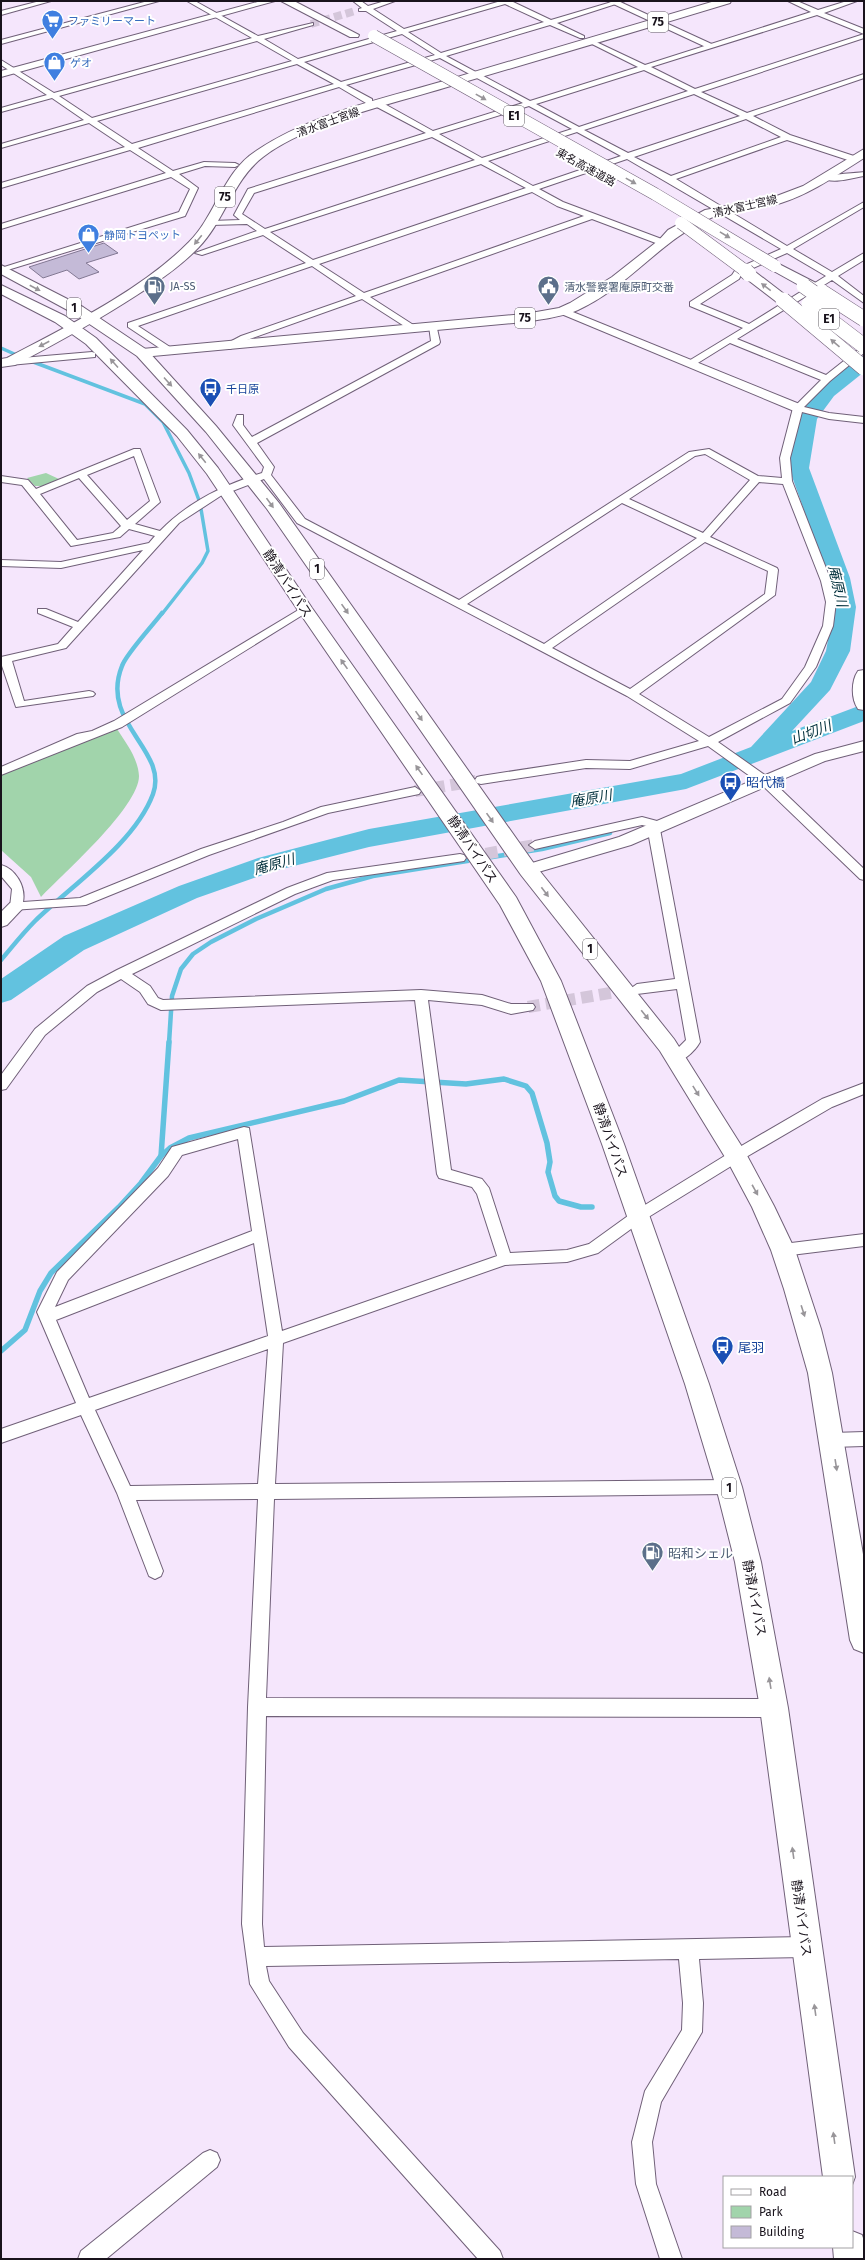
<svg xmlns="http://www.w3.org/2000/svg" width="865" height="2260" font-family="'Fira Sans','Noto Sans JP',sans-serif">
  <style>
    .green { fill: #a1d4ab }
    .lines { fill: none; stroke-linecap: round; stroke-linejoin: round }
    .stream-far2 { stroke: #62c2df; stroke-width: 3.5 }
    .stream-far1 { stroke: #62c2df; stroke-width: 4.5 }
    .stream { stroke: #62c2df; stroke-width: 5.5 }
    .river { fill: #62c2df; fill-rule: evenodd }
    .building { fill: #c4bad7; stroke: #827893 }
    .minor-tunnel-far1 { stroke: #d4c6da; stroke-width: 8; stroke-dasharray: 8 4; stroke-linecap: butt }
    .minor-tunnel { stroke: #d4c6da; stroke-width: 12; stroke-dasharray: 12 6; stroke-linecap: butt }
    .minor-casing { stroke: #706078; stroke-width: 2 }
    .tertiary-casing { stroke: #706078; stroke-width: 2 }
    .primary-casing { stroke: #706078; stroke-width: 2 }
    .trunk-casing { stroke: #706078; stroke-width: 2 }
    .motorway-casing { stroke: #706078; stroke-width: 2 }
    .minor { fill: #fff; fill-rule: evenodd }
    .tertiary { fill: #fff; fill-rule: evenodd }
    .primary { fill: #fff; fill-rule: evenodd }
    .trunk { fill: #fff; fill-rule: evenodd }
    .motorway { fill: #fff; fill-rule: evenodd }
    .motorway-bridge-far1-casing { stroke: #706078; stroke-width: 13; stroke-linecap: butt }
    .motorway-bridge-casing { stroke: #706078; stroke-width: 16; stroke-linecap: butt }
    .motorway-bridge-far1 { stroke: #fff; stroke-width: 12 }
    .motorway-bridge { stroke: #fff; stroke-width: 15 }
    .oneway { fill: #989599 }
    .labels { text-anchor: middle; stroke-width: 4; stroke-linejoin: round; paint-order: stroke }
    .far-shop-label { font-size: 11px; fill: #366cbe; stroke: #fff; text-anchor: start }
    .far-street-label { font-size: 11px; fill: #19131c; stroke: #fff }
    .far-service-label { font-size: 11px; fill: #4e5e75; stroke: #fff; text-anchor: start }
    .far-transit-label { font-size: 11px; fill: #164399; stroke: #fff; text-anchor: start }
    .shield { fill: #fff; stroke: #5e5a60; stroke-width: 1 }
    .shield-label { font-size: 12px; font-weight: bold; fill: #19131c }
    .street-label { font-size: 13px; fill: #19131c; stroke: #fff }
    .transit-label { font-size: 13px; fill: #164399; stroke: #fff; text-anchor: start }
    .service-label { font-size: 13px; fill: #4e5e75; stroke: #fff; text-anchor: start }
    .water-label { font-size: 14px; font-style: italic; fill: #002f3b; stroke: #fff }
  </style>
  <rect width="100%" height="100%" fill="#f5e6fc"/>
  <!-- green -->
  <g class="green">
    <polygon points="46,473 59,479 45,486 35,486 27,478"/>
    <path d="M117,729C126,743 138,758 139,776C139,807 64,873 41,897L31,877L1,850V775Z"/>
  </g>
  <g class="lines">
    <!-- stream-far2 -->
    <g class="stream-far2">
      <polyline points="1,348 21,357"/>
      <polyline points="28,360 145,404 163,422 189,473 200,503 208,551 202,563 162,614"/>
    </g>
    <!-- stream-far1 -->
    <g class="stream-far1">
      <path d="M1,960C12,947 23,933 35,921C72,885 135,843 153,794C169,750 99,723 122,666C126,654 153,625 162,613"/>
      <polyline points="169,1043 172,996 181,969 193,954 211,942 256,919 326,889 373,876 542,849 610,833"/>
    </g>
    <!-- stream -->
    <g class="stream">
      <polyline points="161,1156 169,1042"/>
      <polyline points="1,1351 25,1330 40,1291 51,1273 119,1207 141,1183 161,1156 170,1148 189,1138 344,1101 399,1080 466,1084 504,1079 526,1086 532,1093 547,1143 550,1162 548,1172 555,1196 559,1201 581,1207 592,1207"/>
    </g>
    <!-- river -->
    <polygon class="river" points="864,356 864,372 834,396 817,419 809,468 850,578 856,607 850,651 830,690 792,731 864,704 864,721 686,789 369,847 274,871 197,898 84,950 11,1000 1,1003 1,979 64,936 179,886 258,858 369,829 681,774 751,747 811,682 826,651 834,607 828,578 789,468 797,418 820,388 857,358"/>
  </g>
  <!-- building -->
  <polygon class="building" points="104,243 118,253 86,263 99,272 79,279 67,270 43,278 29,267"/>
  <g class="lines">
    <!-- minor-tunnel-far1 -->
    <polyline class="minor-tunnel-far1" points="311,24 355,11"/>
    <!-- minor-tunnel -->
    <g class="minor-tunnel">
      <polyline points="415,791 476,781"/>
      <polyline points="468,857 535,845"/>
      <polyline points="528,1007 633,989"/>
    </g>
    <defs>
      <g id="minor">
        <polygon points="40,1 51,1 1,15 1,11"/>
        <polygon points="148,1 159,1 1,44 1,40"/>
        <path d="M187,1H195L258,36L313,23V25L264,39L298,59L397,31L366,11H359V9L362,8L353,1H361L368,6L385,1H395L373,9L404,29L501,1H511L551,20L615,1H625L557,23L584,36V38H580L550,25L446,56L530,101L638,67L588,42V40H592L645,65L811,12L788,1H797L818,10L847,1H857L824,13L864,29V38L701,92L747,113L864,74V78L753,116L790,135L857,157V161H851L787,140L676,179L787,246L864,202V207L793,249L832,272L864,253V260L838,276L864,296V303L832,280L737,339L826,375L864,345V353L830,381L804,407L829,413L864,417V423L829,419L802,412L790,458L792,481L831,581L836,602L833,626L816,667L790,703L718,742L769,778L864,869V880L860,879L761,784L708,746L630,769L586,768L481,784L477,783L475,780L477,777L481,776L586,760L630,761L699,741L627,696L297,523L264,479L222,495L179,523L66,648L12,661L24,701L89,691L93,692L95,694L93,696L16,707L1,663V657L58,644L73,627L38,613V609H46L78,622L143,550L61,568L1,566V560L61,562L149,543L155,536L129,529L120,537L71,546L22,485L1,482V476L28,480L36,489L134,449H140L160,502L135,524L160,531C188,502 223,485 262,473L264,467L233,425L237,415H243V425L252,437L431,341L429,326L436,324L440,342L439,344L257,443L274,467L271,475L305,519L459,600L689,452L709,449L758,476L782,478L780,458L793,408L821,380L730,343L693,366H687V362L743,328L690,306V302L732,275L736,269L781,249L627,159L539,189L563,202L667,241V245H661L592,219L370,297L415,326V330L412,331L362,299L247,340L230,349H224V345L241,336L356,296L312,266L138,326L173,349V353H167L128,327V323L306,263L263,235L202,255L195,253L257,231L247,224L211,225L207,223L211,221L240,220L234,215L248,189L426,133L375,106V102H381L433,131L523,103L440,58L346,85L372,99V103H366L339,87L138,148L173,171L204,162L235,163L239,165L235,167L205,166L179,174L198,188L185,216L1,272V268L179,212L190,189L171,177L1,229V224L166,173L130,150L1,188V183L125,147L89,123L1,148V144L84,120L52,98L1,112V108L47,95L1,65V60L54,93L252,38ZM505,4L544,22L441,53L408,32ZM817,15L864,34L695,89L651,67ZM402,34L435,55L341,82L304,62ZM257,41L292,61L92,118L59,96ZM297,64L334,84L132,144L97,121ZM644,70L688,91L579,127L536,104ZM694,94L740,116L628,153L584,130ZM529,106L572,129L482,158L439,134ZM746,119L781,137L671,176L634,157ZM577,132L621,156L533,186L488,161ZM432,137L475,160L265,229L242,214L254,193ZM481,164L526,188L313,260L270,232ZM532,192L557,206L584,216L364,293L319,264ZM787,253L826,276L749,324L700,304L739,279L742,273ZM705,454L750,480L703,533L629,499L695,456ZM134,456L150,501L127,520L87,475ZM79,478L121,526L113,533L77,540L40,494ZM759,482L783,484L821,581L826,602L823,626L805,667L782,699L709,737L639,694L775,595L778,570L777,568L710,537ZM622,503L697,538L544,644L467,604ZM705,542L768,571L765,594L630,689L552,648Z"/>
        <path d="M864,172V176C852,178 831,185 821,177C823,175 857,173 864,172Z"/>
        <polygon points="92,352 95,353 95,357 10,365 5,362 10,359"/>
        <polygon points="305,606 310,609 309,611 122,727 1,775 1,767 77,734 92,731 114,721"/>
        <path d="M415,787L421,791L419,794L328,813L209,855L86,905L12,910L10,907L12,889L1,876V865C16,869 26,887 23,902L80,898L201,849L283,822L321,807Z"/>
        <path d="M642,817L657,821L659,824L700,1042C695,1051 681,1065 670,1062L668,1058L686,1040L677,989L637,994L630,989L637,984L675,979L647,826L642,825L535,849L529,845L535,841Z"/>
        <path d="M460,854L464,855L466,858L464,861L333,880L295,894L132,974L150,986L158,998L163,1000L421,990L482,995L511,1004H533L535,1007L533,1010L511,1014L482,1005L428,1000L451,1170L482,1179L489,1188L510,1253L567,1250L589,1244L632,1213L731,1152L822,1099L864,1083V1094L832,1107L741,1160L642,1221L598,1253L567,1262L505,1265L283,1343L275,1484L729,1480L735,1482L737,1487L735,1492L729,1494L274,1499L266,1698L774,1699L780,1702L783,1708L780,1714L774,1717L266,1716L262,1924L264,1947L806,1937L813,1940L816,1947L813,1954L806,1957L699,1959L703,2003L702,2032L661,2102L652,2142L656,2184L682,2259H660L636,2184L632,2142L645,2091L682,2030L683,2003L679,1959L266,1966L269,1981L303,2033L500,2251L503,2259H478L289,2047L250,1984L242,1924L248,1707L258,1499L136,1500L163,1571L161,1576L155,1579L149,1576L117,1493L81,1415L1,1443V1429L76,1403L37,1312L57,1272L158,1168L172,1147L244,1127L249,1128L282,1331L497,1256L477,1194L472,1187L439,1178L437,1174L415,1000L161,1010L148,1004L140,992L121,979L97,992L45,1035L6,1089L1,1090V1075L35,1029L87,986L117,970L287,888L327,873ZM238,1139L252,1231L55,1307L68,1280L168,1176L182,1155ZM254,1243L268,1336L89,1398L56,1320ZM268,1349L258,1484L130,1486L95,1410Z"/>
        <polygon points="864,1234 864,1246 783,1256 778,1254 776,1250 778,1246 783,1244"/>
        <polygon points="864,1432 864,1446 832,1447 826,1445 824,1440 826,1435 832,1433"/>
        <polygon points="210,2150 217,2153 220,2160 217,2167 106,2259 78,2259 81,2251 203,2153"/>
      </g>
      <g id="tertiary">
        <polygon points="261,1 275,1 1,77 1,71"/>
        <polygon points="607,1 618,1 716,46 708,48"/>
        <polygon points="563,308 802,405 804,408 802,411 794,411 559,313 557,311 559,309"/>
        <polygon points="864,741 864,751 825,761 631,845 528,875 522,874 520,870 522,866 619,837 815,754"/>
        <polygon points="16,901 22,903 24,907 7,925 1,927 1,912 10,903"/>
      </g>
      <g id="primary">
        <path d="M715,1H731L730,3C635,32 539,60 444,88C391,104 307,123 263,157C233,180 225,220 199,247C181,266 159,281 137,295C97,321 57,343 15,365L1,367V359L7,358C66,327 142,290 189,242C216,215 223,172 256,151C311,114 381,99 444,81C534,54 624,28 715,1Z"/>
        <path d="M864,149V158C837,175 812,193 781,203C760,209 734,208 713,217C662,238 629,287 578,310C562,317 543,319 525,322L142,357L135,353L142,349L525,314L559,308L570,303L612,277L659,240L668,230L705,210L774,197L803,186Z"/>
      </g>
      <g id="trunk">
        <polygon points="1,265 83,307 147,350 216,426 279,503 535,865 674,1039 744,1150 774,1206 795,1250 821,1329 832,1373 864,1560 864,1653 854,1649 850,1640 808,1373 784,1289 771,1250 752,1207 728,1162 660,1051 521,875 267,509 206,432 137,356 73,313 1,274"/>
        <polygon points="1,285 65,316 96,338 187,430 218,468 312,608 516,897 561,981 624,1144 709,1384 742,1487 761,1562 788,1708 855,2177 852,2185 852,2177 823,2177 760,1708 735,1562 716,1487 685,1384 602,1144 541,981 500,905 297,609 207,474 177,436 86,344 55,322 1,294"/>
        <polygon points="852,2231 862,2235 864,2241 864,2259 834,2259 833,2247 852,2247"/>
      </g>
      <g id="motorway">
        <polygon points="281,1 294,1 359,35 358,37 350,37"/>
        <polygon points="775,262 816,283 818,286 816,289 806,289 770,269 768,266"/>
        <polygon points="749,270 754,271 788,297 790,300 788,303 778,303 744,277 742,274 744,271"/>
        <path d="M864,670V710L858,709C851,699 851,681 858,671Z"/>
      </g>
    </defs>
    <!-- minor casing -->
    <use href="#minor" class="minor-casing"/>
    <!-- tertiary casing -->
    <use href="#tertiary" class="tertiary-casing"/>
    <!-- primary casing -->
    <use href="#primary" class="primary-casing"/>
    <!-- trunk casing -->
    <use href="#trunk" class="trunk-casing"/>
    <!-- motorway casing -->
    <use href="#motorway" class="motorway-casing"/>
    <!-- minor -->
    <use href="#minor" class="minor"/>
    <!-- tertiary -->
    <use href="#tertiary" class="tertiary"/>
    <!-- primary -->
    <use href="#primary" class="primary"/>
    <!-- trunk -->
    <use href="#trunk" class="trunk"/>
    <!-- motorway -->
    <use href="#motorway" class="motorway"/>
    <defs>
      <g id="motorway-bridge-far1">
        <polyline points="374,36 655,194 775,266"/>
        <polyline points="681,223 747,272"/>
      </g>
      <g id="motorway-bridge">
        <polyline points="746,271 749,274"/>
        <polyline points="804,286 832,306"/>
        <polyline points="822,292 864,319"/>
        <polyline points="783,300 864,368"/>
        <polyline points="809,304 864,346"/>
      </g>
    </defs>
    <!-- motorway-bridge-far1 casing -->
    <use href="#motorway-bridge-far1" class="motorway-bridge-far1-casing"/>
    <!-- motorway-bridge casing -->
    <use href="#motorway-bridge" class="motorway-bridge-casing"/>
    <!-- motorway-bridge-far1 -->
    <use href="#motorway-bridge-far1" class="motorway-bridge-far1"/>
    <!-- motorway-bridge -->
    <use href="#motorway-bridge" class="motorway-bridge"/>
  </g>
  <!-- one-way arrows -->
  <defs><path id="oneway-solid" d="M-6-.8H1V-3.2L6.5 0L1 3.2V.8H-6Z"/></defs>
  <g class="oneway">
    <use href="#oneway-solid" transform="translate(481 97) rotate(29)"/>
    <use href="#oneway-solid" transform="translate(631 181) rotate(29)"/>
    <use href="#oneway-solid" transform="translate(725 235) rotate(31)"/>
    <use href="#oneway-solid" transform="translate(198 240) rotate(129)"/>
    <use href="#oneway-solid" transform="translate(766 287) rotate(-142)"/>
    <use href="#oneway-solid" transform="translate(35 288) rotate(28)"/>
    <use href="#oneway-solid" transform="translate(835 343) rotate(-139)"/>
    <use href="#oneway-solid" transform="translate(44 344) rotate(152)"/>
    <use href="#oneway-solid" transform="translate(114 363) rotate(-132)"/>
    <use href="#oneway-solid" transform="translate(168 382) rotate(48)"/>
    <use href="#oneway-solid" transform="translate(202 458) rotate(-129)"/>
    <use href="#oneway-solid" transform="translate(270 503) rotate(54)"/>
    <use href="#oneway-solid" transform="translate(345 609) rotate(55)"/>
    <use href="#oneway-solid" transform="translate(344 664) rotate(-125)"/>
    <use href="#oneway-solid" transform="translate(419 716) rotate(55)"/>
    <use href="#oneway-solid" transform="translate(419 770) rotate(-125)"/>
    <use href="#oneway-solid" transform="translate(490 818) rotate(55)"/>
    <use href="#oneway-solid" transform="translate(545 892) rotate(53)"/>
    <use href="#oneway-solid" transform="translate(645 1015) rotate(51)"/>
    <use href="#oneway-solid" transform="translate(696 1091) rotate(58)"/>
    <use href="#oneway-solid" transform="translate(755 1190) rotate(61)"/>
    <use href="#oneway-solid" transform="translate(803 1311) rotate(72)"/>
    <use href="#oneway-solid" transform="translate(836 1465) rotate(81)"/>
    <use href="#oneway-solid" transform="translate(770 1683) rotate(-99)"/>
    <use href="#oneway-solid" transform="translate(793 1853) rotate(-98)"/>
    <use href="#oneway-solid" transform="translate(815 2010) rotate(-98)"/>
    <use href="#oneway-solid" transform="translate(834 2138) rotate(-98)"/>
  </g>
  <!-- icons -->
  <defs>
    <symbol id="supermarket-pin" viewBox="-11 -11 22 30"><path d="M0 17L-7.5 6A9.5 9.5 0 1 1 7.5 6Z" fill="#3f7fe0" stroke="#fff"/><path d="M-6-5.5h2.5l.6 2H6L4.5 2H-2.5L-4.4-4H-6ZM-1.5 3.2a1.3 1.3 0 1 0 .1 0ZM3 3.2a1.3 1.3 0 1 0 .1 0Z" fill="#fff"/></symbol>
    <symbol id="shop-pin" viewBox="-11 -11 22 30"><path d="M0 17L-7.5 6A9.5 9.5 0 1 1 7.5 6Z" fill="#3f7fe0" stroke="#fff"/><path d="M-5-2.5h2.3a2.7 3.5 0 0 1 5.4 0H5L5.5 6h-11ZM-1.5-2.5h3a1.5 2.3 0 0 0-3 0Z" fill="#fff"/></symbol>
    <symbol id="fuel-pin" viewBox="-11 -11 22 30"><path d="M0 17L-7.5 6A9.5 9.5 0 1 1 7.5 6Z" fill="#5c6f8a" stroke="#fff"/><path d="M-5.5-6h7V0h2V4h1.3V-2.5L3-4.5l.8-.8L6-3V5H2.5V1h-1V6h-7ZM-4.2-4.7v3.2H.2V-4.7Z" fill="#fff"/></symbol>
    <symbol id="civic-pin" viewBox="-11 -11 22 30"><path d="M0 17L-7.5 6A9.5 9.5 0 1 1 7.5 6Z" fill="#5c6f8a" stroke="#fff"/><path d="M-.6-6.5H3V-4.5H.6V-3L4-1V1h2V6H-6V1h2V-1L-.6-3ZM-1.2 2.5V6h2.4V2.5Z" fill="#fff"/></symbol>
    <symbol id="bus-pin" viewBox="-11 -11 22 30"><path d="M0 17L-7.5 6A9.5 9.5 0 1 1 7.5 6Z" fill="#1a4fb4" stroke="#fff"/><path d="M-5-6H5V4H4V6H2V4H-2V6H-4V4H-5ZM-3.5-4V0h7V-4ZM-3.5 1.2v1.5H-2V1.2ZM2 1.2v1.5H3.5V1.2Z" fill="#fff"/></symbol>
  </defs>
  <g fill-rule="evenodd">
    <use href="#supermarket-pin" x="40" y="8" width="25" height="34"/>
    <use href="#shop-pin" x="42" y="50" width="25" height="34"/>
    <use href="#shop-pin" x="76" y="222" width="25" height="34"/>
    <use href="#fuel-pin" x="142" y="274" width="25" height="34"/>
    <use href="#civic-pin" x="536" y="274" width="25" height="34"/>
    <use href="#bus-pin" x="198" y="376" width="25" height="34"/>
    <use href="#bus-pin" x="718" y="770" width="25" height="34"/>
    <use href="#bus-pin" x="710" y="1334" width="25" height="34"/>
    <use href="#fuel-pin" x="640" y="1540" width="25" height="34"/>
  </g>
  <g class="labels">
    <!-- far-shop labels -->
    <g class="far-shop-label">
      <text x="68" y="25">ファミリーマート</text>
      <text x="70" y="67">ゲオ</text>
      <text x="104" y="239">静岡トヨペット</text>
    </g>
    <!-- far-street labels -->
    <g class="far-street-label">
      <text transform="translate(328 122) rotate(-20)" y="4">清水富士宮線</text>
      <text transform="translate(586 167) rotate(29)" y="4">東名高速道路</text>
      <text transform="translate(745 206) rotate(-13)" y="4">清水富士宮線</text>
    </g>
    <!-- far-service labels -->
    <g class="far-service-label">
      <text x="170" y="290">JA-SS</text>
      <text x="564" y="291">清水警察署庵原町交番</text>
    </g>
    <!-- far-transit labels -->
    <g class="far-transit-label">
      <text x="226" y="393">千日原</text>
    </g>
    <!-- shield labels -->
    <g class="shield">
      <rect x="648" y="12" width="20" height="20" rx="3"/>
      <rect x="504" y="106" width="20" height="20" rx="3"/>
      <rect x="215" y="187" width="20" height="20" rx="3"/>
      <rect x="67" y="298" width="14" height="20" rx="3"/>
      <rect x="515" y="308" width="20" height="20" rx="3"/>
      <rect x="819" y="309" width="20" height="20" rx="3"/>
      <rect x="310" y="559" width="14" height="20" rx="3"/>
      <rect x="583" y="939" width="14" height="20" rx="3"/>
      <rect x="722" y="1478" width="14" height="20" rx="3"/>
    </g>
    <g class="shield-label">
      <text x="658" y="26">75</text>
      <text x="514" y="120">E1</text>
      <text x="225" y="201">75</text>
      <text x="74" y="312">1</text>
      <text x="525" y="322">75</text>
      <text x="829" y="323">E1</text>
      <text x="317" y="573">1</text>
      <text x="590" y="953">1</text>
      <text x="729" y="1492">1</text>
    </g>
    <!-- street labels -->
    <g class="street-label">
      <text transform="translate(288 583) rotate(57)" y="5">静清バイパス</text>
      <text transform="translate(473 849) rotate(56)" y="5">静清バイパス</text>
      <text transform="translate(611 1140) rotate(71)" y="5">静清バイパス</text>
      <text transform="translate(755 1598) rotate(79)" y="5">静清バイパス</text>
      <text transform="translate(802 1918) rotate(82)" y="5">静清バイパス</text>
    </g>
    <!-- transit labels -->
    <g class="transit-label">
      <text x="746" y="787">昭代橋</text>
      <text x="738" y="1352">尾羽</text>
    </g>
    <!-- service labels -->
    <g class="service-label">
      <text x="668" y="1558">昭和シェル</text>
    </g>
    <!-- water labels -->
    <g class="water-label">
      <text transform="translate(838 586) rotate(77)" y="5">庵原川</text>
      <text transform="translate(811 732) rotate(-21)" y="5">山切川</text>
      <text transform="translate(591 798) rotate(-10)" y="5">庵原川</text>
      <text transform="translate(274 864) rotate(-16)" y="5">庵原川</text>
    </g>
  </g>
  <!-- border -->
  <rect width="865" height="2260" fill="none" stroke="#19131c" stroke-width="4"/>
  <!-- legend -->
  <rect x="723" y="2176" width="130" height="72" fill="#ffffff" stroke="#a3a1a4"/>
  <rect x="731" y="2189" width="20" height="6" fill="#ffffff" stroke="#a3a1a4"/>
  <text x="759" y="2196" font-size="12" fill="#19131c">Road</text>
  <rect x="731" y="2206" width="20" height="12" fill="#a1d4ab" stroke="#a3a1a4"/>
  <text x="759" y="2216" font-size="12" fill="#19131c">Park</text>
  <rect x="731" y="2226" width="20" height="12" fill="#c4bad7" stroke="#a3a1a4"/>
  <text x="759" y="2236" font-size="12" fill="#19131c">Building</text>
</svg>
